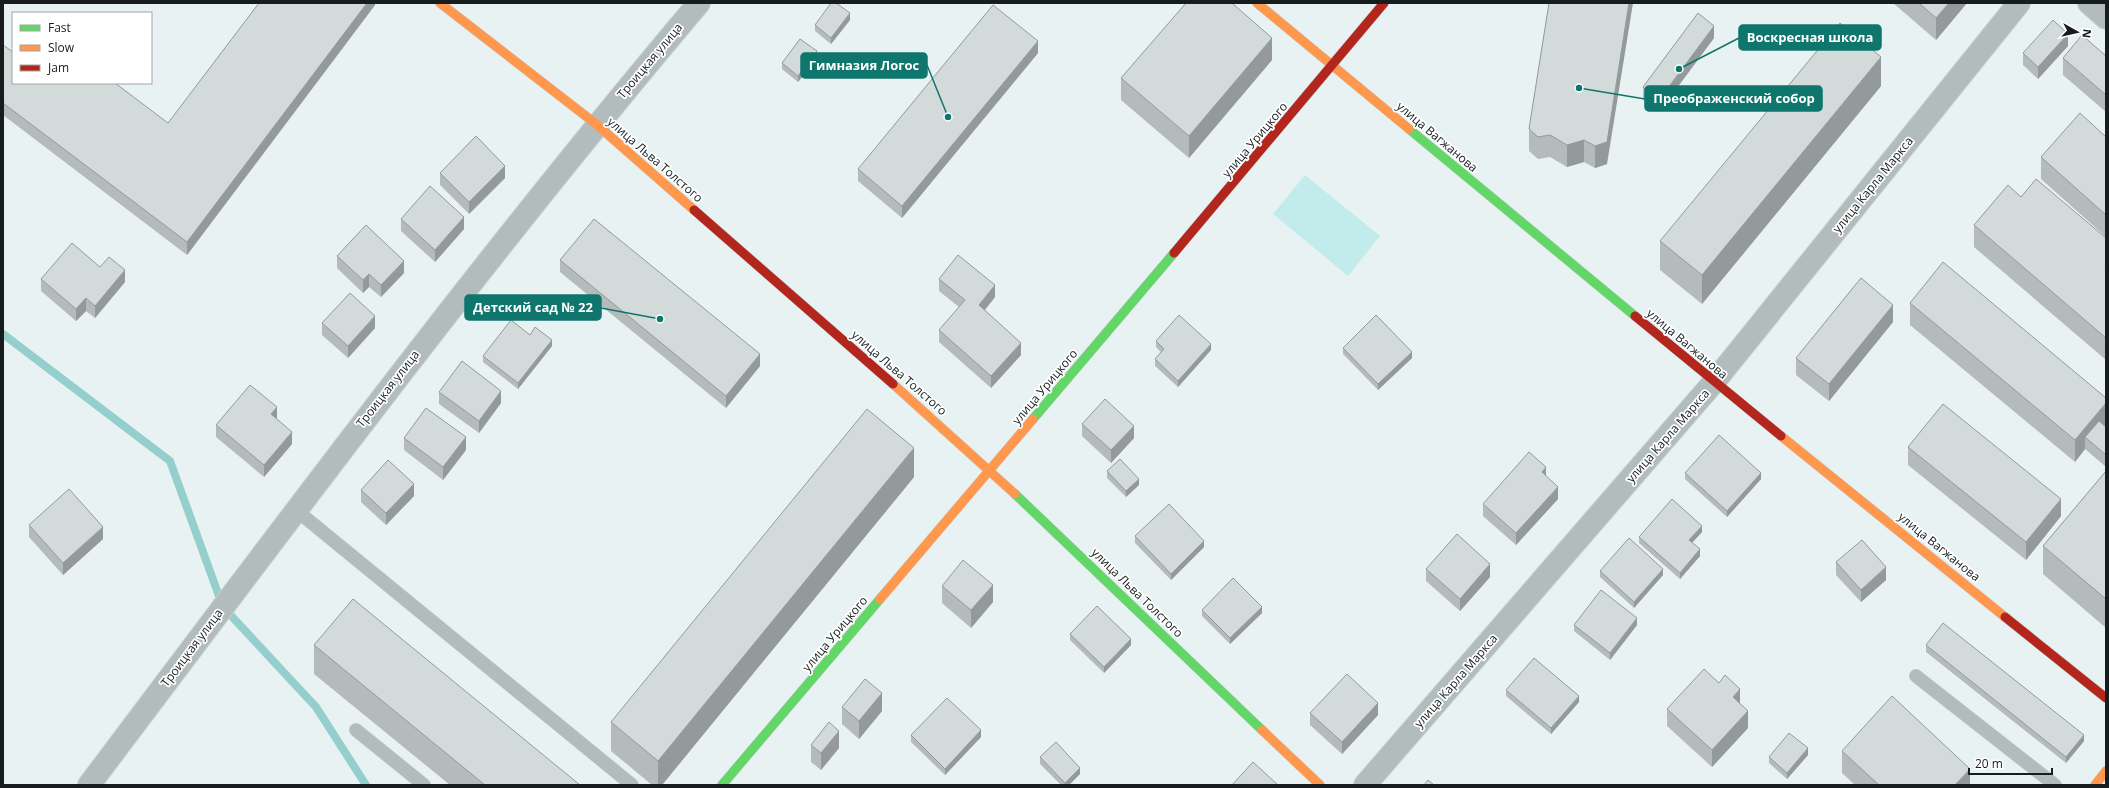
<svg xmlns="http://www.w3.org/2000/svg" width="2109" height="788" font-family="'Open Sans',sans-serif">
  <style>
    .green { fill: #c2eceb }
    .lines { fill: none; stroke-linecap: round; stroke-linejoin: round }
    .stream { stroke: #94cfcd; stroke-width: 8 }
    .lane-casing { stroke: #c8cfcf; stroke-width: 14 }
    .street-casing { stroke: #c8cfcf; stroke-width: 24 }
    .fast-casing { stroke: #c8cfcf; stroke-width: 10 }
    .slow-casing { stroke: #c8cfcf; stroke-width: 10 }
    .jam-casing { stroke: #c8cfcf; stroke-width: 10 }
    .lane { stroke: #b2bcbc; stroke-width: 13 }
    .street { stroke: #b2bcbc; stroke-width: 22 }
    .fast { stroke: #63d668; stroke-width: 9 }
    .slow { stroke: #ff974d; stroke-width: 9 }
    .jam { stroke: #b3261e; stroke-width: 9 }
    .wall { fill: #b5bbbb }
    .shaded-wall { fill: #949999 }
    .building { fill: #d3dada; stroke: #949999 }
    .labels { text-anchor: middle; stroke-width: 3.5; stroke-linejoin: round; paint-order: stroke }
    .street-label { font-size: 12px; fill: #171d1d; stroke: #fff }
    .leader { fill: none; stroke: #0f766e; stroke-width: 1.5 }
    .callout-dot { fill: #0f766e; stroke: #fff; stroke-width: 1.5 }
    .callout { fill: #0f766e; stroke: #0f766e; stroke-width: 1.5 }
    .callout-label { font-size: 13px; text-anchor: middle; font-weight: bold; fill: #fff }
  </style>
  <rect width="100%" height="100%" fill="#e9f2f2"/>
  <!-- green -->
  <polygon class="green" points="1305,175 1380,236 1348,276 1273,214"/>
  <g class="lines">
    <!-- stream -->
    <polyline class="stream" points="3,334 170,461 223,607 316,707 366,785"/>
    <defs>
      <g id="lane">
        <polyline points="296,510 632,785"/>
        <polyline points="1916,676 2055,785"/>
        <polyline points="356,730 424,785"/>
      </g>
      <g id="street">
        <polyline points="2089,3 2106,18"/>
        <path d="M89,785C288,521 485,256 699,3"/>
        <polyline points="1365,785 1714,382 2019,3"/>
      </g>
      <g id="fast">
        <polyline points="1409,129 1635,316"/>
        <polyline points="1033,419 1174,253"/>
        <polyline points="1015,494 1262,730"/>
        <polyline points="722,785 880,599"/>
      </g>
      <g id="slow">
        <polyline points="440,3 596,124 694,210"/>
        <polyline points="1257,3 1409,129"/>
        <polyline points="893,384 1015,494"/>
        <polyline points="1781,436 2005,617"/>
        <polyline points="880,599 1033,419"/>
        <polyline points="1262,730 1320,785"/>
        <polyline points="2095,785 2106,771"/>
      </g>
      <g id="jam">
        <polyline points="694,210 893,384"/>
        <polyline points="1174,253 1384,3"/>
        <polyline points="1635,316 1781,436"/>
        <polyline points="2005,617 2106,698"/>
      </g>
    </defs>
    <!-- lane casing -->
    <use href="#lane" class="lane-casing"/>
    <!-- street casing -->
    <use href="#street" class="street-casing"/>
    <!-- fast casing -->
    <use href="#fast" class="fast-casing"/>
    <!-- slow casing -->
    <use href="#slow" class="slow-casing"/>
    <!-- jam casing -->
    <use href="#jam" class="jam-casing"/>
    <!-- lane -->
    <use href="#lane" class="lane"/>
    <!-- street -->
    <use href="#street" class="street"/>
    <!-- fast -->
    <use href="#fast" class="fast"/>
    <!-- slow -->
    <use href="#slow" class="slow"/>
    <!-- jam -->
    <use href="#jam" class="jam"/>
  </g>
  <!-- wall -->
  <g class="wall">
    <polygon points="375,3 375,5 187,255 3,115 3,45 13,83 168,123"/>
    <polygon points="1549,3 1607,164 1595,168 1584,162 1567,167 1550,157 1538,159 1529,151 1529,129"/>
    <polygon points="1893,3 1967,3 1936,40"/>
    <polygon points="850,20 831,44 815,31 815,25"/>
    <polygon points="1714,38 1659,112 1643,100 1643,87"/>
    <polygon points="2068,46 2038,79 2023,65 2023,53"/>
    <polygon points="1038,53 902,218 858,181 858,169"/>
    <polygon points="2106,56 2106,112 2063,75 2063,58"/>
    <polygon points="817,58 798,82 782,69 782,63"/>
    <polygon points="1272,60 1189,158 1121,100 1121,78"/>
    <polygon points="1881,86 1702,304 1660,270 1660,241"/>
    <polygon points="2106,137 2106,237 2041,179 2041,157"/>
    <polygon points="440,173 505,178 469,214 440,185"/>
    <polygon points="2021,197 2106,238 2106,360 1974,247 1974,225"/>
    <polygon points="401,219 464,229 435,262 401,231"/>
    <polygon points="337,256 404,273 381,297 369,287 363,293 337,268"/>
    <polygon points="560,260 760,366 726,408 560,272"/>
    <polygon points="100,267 125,282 95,318 86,311 76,321 41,291 41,279"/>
    <polygon points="939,279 995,297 985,310 1021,355 991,388 939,342 939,330 959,307 939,291"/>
    <polygon points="1910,303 2105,426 2106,427 2106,467 2085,449 2075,462 1910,325"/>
    <polygon points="1893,322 1829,401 1796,375 1796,358"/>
    <polygon points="322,323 375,328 348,358 322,335"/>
    <polygon points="530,335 552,346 518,389 483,362 483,356"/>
    <polygon points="1156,341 1211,350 1178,387 1155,366 1155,359 1161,352 1156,347"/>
    <polygon points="1343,348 1412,358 1378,390 1343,354"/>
    <polygon points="439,392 501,403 479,433 439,404"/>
    <polygon points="277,419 292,444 264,477 216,437 216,425"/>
    <polygon points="1082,424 1134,438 1111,463 1082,436"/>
    <polygon points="404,438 466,450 443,480 404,450"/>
    <polygon points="1908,447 2061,516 2026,560 1908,465"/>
    <polygon points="1107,471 1139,485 1126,497 1107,478"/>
    <polygon points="2106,471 2106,628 2043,574 2043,546"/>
    <polygon points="1685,473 1761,479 1727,517 1685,479"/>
    <polygon points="914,477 662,785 652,785 611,751 611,722"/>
    <polygon points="361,490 414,496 386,525 361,502"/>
    <polygon points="1558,499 1516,545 1483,516 1483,504"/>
    <polygon points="29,525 103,539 63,575 29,537"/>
    <polygon points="1702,532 1692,543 1700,556 1680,579 1639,543 1639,537"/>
    <polygon points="1135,536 1204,547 1171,580 1135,543"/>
    <polygon points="1836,562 1886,580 1861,602 1836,575"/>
    <polygon points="1426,569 1490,577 1460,611 1426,581"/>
    <polygon points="1600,571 1663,575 1634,608 1600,577"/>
    <polygon points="942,586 993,602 971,628 942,603"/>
    <polygon points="1202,610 1262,613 1230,644 1202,616"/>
    <polygon points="1574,625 1637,625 1610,660 1574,631"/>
    <polygon points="1070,634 1131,645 1104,673 1070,640"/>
    <polygon points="314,645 580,785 450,785 314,674"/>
    <polygon points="1926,645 2084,741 2066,763 1926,652"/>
    <polygon points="1506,690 1579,702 1551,734 1506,696"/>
    <polygon points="1740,704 1748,728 1712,767 1667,726 1667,709"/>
    <polygon points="842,707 882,711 859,739 842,724"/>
    <polygon points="1310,713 1378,715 1342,754 1310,725"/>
    <polygon points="911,735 981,737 945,775 911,742"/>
    <polygon points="811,745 839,748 821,770 811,762"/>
    <polygon points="1842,751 1970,785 1855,785 1842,773"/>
    <polygon points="1808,755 1787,779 1769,763 1769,757"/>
    <polygon points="1040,757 1080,774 1069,785 1061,785 1040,764"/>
  </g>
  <!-- shaded-wall -->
  <g class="shaded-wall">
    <polygon points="367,3 375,3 375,5 187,255 187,242"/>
    <polygon points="1629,3 1633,3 1607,164 1595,168 1595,146"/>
    <polygon points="1949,3 1967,3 1936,40 1936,18"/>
    <polygon points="850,13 850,20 831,44 831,38"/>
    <polygon points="1714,26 1714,38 1659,112 1659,100"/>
    <polygon points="2068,34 2068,46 2038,79 2038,67"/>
    <polygon points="1272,38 1272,60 1189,158 1189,136"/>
    <polygon points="1038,41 1038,53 902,218 902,206"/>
    <polygon points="817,51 817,58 798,82 798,76"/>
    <polygon points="1881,57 1881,86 1702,304 1702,275"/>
    <polygon points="1584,140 1584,162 1567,167 1567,145"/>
    <polygon points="505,166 505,178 469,214 469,202"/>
    <polygon points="464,217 464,229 435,262 435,250"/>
    <polygon points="404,261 404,273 381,297 381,285"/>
    <polygon points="125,270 125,282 95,318 95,306"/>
    <polygon points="369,274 369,287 363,293 363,280"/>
    <polygon points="995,285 995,297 979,317 979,305"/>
    <polygon points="86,298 86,311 76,321 76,309"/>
    <polygon points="1893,305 1893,322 1829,401 1829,384"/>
    <polygon points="375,316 375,328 348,358 348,346"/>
    <polygon points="552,340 552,346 518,389 518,383"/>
    <polygon points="1021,343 1021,355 991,388 991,376"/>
    <polygon points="1211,344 1211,350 1178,387 1178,381"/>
    <polygon points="1412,352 1412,358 1378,390 1378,384"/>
    <polygon points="760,354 760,366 726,408 726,396"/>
    <polygon points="501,391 501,403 479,433 479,421"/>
    <polygon points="2106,403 2106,425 2091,442 2085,437 2085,449 2075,462 2075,440"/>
    <polygon points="277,407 277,420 271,414"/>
    <polygon points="1134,426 1134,438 1111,463 1111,450"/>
    <polygon points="292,432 292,444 264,477 264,465"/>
    <polygon points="466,437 466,450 443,480 443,467"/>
    <polygon points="914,448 914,477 662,785 658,785 658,761"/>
    <polygon points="1546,467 1546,479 1542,472"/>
    <polygon points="1761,473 1761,479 1727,517 1727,511"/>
    <polygon points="1139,479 1139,485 1126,497 1126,491"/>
    <polygon points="414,484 414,496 386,525 386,513"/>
    <polygon points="1558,487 1558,499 1516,545 1516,533"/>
    <polygon points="2061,499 2061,516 2026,560 2026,542"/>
    <polygon points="1702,526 1702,532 1689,546 1689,540"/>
    <polygon points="103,527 103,539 63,575 63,563"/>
    <polygon points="1204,541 1204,547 1171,580 1171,574"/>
    <polygon points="1700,549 1700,556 1680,579 1680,573"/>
    <polygon points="1490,564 1490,577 1460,611 1460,599"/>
    <polygon points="1886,567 1886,580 1861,602 1861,590"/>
    <polygon points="1663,569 1663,575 1634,608 1634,602"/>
    <polygon points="993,585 993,602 971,628 971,610"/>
    <polygon points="1262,607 1262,613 1230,644 1230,638"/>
    <polygon points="1637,618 1637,625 1610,660 1610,653"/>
    <polygon points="1131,639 1131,645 1104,673 1104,667"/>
    <polygon points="1740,689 1740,706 1733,697"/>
    <polygon points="882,693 882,711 859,739 859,721"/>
    <polygon points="1579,696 1579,702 1551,734 1551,728"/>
    <polygon points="1378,703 1378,715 1342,754 1342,742"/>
    <polygon points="1748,711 1748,728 1712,767 1712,750"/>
    <polygon points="981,730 981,737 945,775 945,769"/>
    <polygon points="839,731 839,748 821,770 821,753"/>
    <polygon points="2084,735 2084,741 2066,763 2066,757"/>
    <polygon points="1808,748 1808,755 1787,779 1787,773"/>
    <polygon points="1080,768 1080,774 1069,785 1065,785 1065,783"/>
    <polygon points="1970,769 1970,785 1955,785"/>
  </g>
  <!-- building -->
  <g class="building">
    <polygon points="259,3 367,3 187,242 3,103 3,45 13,52 13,83 115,83 168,123"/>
    <polygon points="831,3 836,3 850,13 831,38 815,25"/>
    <polygon points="1186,3 1232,3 1272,38 1189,136 1121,78"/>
    <polygon points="1549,3 1629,3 1607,142 1595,146 1584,140 1567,145 1550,135 1538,137 1529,129"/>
    <polygon points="1919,3 1949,3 1936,18"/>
    <polygon points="993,5 1038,41 902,206 858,169"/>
    <polygon points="1698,13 1714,26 1659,100 1643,87"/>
    <polygon points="2053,20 2068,34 2038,67 2023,53"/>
    <polygon points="1840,23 1881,57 1702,275 1660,241"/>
    <polygon points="2082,35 2106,56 2106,95 2063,58"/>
    <polygon points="800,39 817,51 798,76 782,63"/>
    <polygon points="2080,113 2106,137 2106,215 2041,157"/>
    <polygon points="476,136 505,166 469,202 440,173"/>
    <polygon points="2036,179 2106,238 2106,264 2105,265 2106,267 2106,338 1974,225 2008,185 2021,197"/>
    <polygon points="430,186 464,217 435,250 401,219"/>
    <polygon points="594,219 760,354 726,396 560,260"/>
    <polygon points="366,225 404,261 381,285 369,274 363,280 337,256"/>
    <polygon points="72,243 100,267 109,257 125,270 95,306 86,298 76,309 41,279"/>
    <polygon points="958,255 995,285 979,305 1021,343 991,376 939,330 965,300 939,279"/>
    <polygon points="1943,262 2106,398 2106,403 2075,440 1910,303"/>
    <polygon points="1861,278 1893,305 1829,384 1796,358"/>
    <polygon points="350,293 375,316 348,346 322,323"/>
    <polygon points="1179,315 1211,344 1178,381 1155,359 1164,349 1156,341"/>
    <polygon points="1376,315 1412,352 1378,384 1343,348"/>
    <polygon points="511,320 530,335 535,327 552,340 518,383 483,356"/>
    <polygon points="462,361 501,391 479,421 439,392"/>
    <polygon points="250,385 277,407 271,414 292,432 264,465 216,425"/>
    <polygon points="1105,399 1134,426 1111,450 1082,424"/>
    <polygon points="1943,404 2061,499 2026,542 1908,447"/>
    <polygon points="426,408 466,437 443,467 404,438"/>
    <polygon points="867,409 914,448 658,761 611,722"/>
    <polygon points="2099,421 2106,427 2106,455 2085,437"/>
    <polygon points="1719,435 1761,473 1727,511 1685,473"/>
    <polygon points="1529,452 1546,467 1542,472 1558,487 1516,533 1483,504"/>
    <polygon points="1120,459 1139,479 1126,491 1107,471"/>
    <polygon points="388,460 414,484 386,513 361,490"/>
    <polygon points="2106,471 2106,599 2043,546"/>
    <polygon points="69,489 103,527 63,563 29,525"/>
    <polygon points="1672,499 1702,526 1689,540 1700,549 1680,573 1639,537"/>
    <polygon points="1169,504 1204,541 1171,574 1135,536"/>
    <polygon points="1457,534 1490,564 1460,599 1426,569"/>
    <polygon points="1629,538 1663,569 1634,602 1600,571"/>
    <polygon points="1862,540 1886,567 1861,590 1836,562"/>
    <polygon points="963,560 993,585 971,610 942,586"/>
    <polygon points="1233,578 1262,607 1230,638 1202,610"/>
    <polygon points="1601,590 1637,618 1610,653 1574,625"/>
    <polygon points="353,599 580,785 485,785 314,645"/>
    <polygon points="1097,606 1131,639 1104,667 1070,634"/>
    <polygon points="1943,623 2084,735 2066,757 1926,645"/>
    <polygon points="1534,658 1579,696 1551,728 1506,690"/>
    <polygon points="1704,669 1719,683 1725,675 1740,689 1733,697 1748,711 1712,750 1667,709"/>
    <polygon points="1347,674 1378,703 1342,742 1310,713"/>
    <polygon points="865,679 882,693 859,721 842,707"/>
    <polygon points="1892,696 1970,769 1955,785 1879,785 1842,751"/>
    <polygon points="947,698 981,730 945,769 911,735"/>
    <polygon points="829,722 839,731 821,753 811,745"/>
    <polygon points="1789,733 1808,748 1787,773 1769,757"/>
    <polygon points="1056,742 1080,768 1065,783 1040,757"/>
    <polygon points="1253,762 1278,785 1232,785"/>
    <polygon points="1428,780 1434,785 1424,785"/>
  </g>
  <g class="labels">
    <!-- street labels -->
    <g class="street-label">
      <text transform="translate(650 61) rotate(-50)" y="4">Троицкая улица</text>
      <text transform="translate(1437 137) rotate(40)" y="4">улица Вагжанова</text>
      <text transform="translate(1255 140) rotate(-50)" y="4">улица Урицкого</text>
      <text transform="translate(655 160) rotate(41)" y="4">улица Льва Толстого</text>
      <text transform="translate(1873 185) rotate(-51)" y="4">улица Карла Маркса</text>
      <text transform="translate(1687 344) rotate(40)" y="4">улица Вагжанова</text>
      <text transform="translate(899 373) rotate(41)" y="4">улица Льва Толстого</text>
      <text transform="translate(1045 387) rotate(-50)" y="4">улица Урицкого</text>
      <text transform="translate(388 389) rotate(-52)" y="4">Троицкая улица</text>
      <text transform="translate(1668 436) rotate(-49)" y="4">улица Карла Маркса</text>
      <text transform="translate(1939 547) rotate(39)" y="4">улица Вагжанова</text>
      <text transform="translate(1137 593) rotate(44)" y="4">улица Льва Толстого</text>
      <text transform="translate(835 634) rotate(-50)" y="4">улица Урицкого</text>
      <text transform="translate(192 648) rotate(-53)" y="4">Троицкая улица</text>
      <text transform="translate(1456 681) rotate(-49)" y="4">улица Карла Маркса</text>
    </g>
  </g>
  <!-- callouts -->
  <path class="leader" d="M1679 69L1739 38M948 117L927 65M1579 88L1645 99M660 319L601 308"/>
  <g class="callout-dot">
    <circle cx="1679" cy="69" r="4"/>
    <circle cx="948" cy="117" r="4"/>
    <circle cx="1579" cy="88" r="4"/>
    <circle cx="660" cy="319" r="4"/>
  </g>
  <g class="callout">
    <rect x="1739" y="25" width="142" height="25" rx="4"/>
    <rect x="801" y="53" width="126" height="25" rx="4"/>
    <rect x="1645" y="86" width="177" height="25" rx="4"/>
    <rect x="465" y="295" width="136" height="25" rx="4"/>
  </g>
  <g class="callout-label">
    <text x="1810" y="42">Воскресная школа</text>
    <text x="864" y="70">Гимназия Логос</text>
    <text x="1734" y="103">Преображенский собор</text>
    <text x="533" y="312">Детский сад № 22</text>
  </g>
  <!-- border -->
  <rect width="2109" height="788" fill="none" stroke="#171d1d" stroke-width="8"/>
  <!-- legend -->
  <rect x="12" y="12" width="140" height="72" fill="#ffffff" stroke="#a2a5a5"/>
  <rect x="20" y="25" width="20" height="6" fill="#63d668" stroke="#a2a5a5"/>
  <text x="48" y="32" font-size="12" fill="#171d1d">Fast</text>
  <rect x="20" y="45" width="20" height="6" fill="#ff974d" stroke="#a2a5a5"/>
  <text x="48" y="52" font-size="12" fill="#171d1d">Slow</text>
  <rect x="20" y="65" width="20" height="6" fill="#b3261e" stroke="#a2a5a5"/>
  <text x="48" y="72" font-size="12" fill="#171d1d">Jam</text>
  <!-- north arrow -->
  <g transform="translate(2077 32) rotate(98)" stroke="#ffffff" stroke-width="3" paint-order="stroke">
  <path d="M0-3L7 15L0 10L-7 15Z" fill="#171d1d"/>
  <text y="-6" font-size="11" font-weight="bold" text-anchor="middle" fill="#171d1d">N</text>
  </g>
  <!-- scale -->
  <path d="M1969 768v6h83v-6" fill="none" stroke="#171d1d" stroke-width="2"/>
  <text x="1975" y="768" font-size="12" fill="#171d1d" stroke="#ffffff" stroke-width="3" paint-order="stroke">20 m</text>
</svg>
